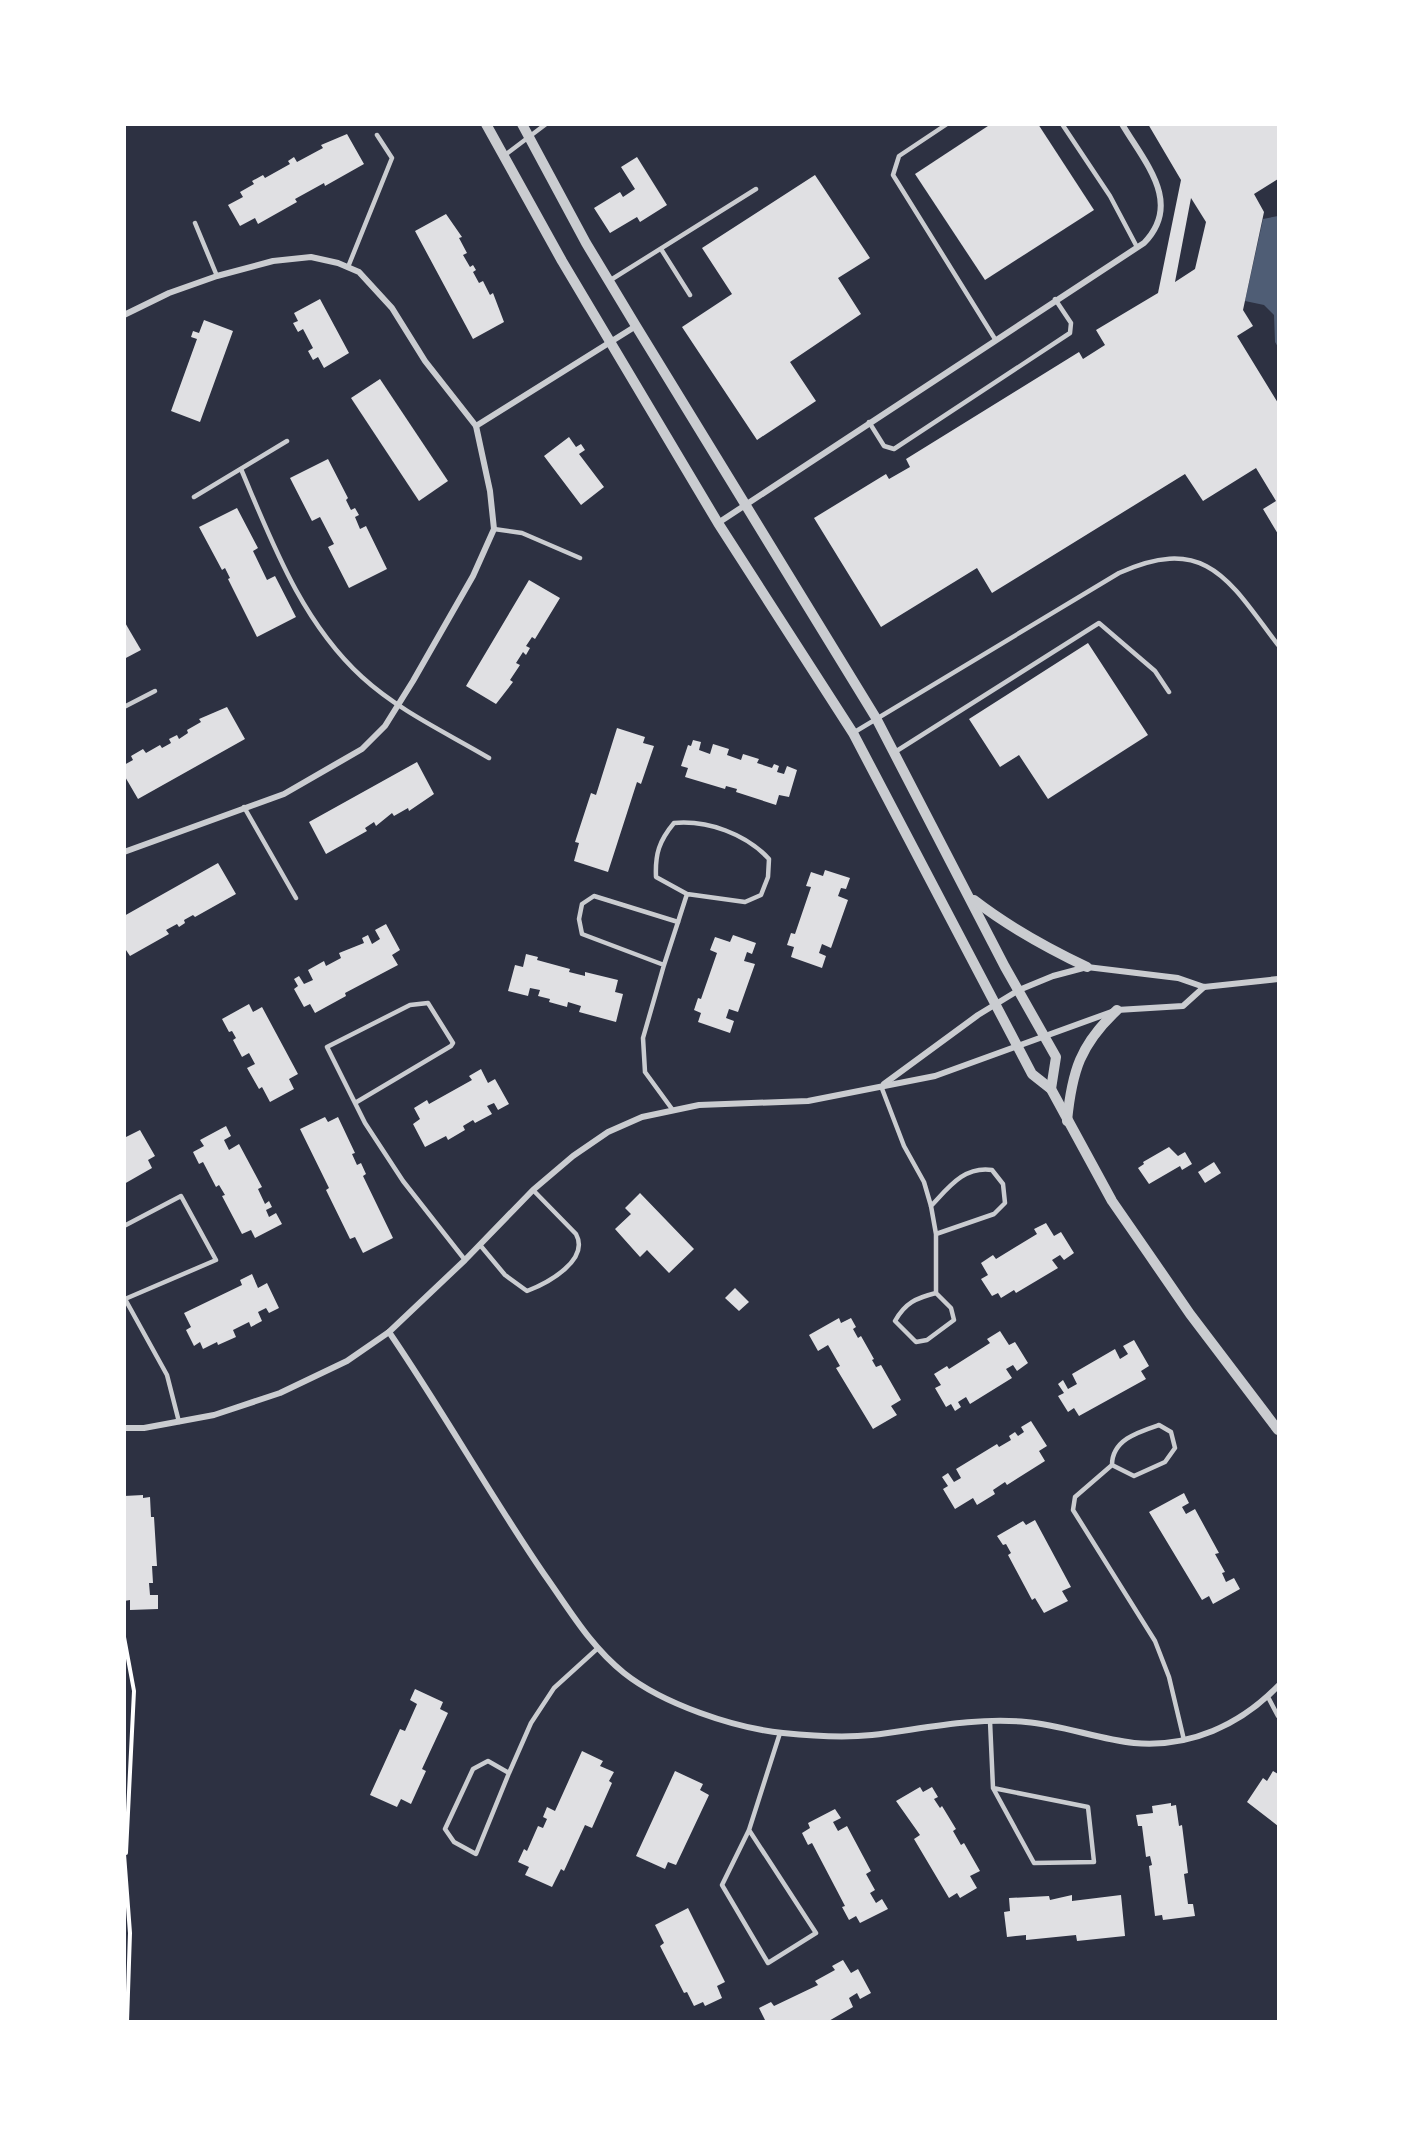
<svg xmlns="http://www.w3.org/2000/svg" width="1403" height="2146" font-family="'Varela Round',sans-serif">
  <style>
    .water { fill: #4f5d75 }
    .building { fill: #e0e0e3; fill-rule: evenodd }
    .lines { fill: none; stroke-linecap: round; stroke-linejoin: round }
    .path { stroke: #fff; stroke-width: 4 }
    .service { stroke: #caccd0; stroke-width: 4.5 }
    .minor { stroke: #caccd0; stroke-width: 6 }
    .tertiary { stroke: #caccd0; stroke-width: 10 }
  </style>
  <rect width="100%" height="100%" fill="#2d3142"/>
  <!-- water -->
  <polygon class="water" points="1278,216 1278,347 1275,342 1274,315 1264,305 1245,301 1263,219"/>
  <!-- building -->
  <g class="building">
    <polygon points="991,124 1038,124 1094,210 985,280 915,174"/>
    <path d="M1148,124H1278V179L1254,194L1264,212L1243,310L1253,326L1237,336L1278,403V534L1263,509L1276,501L1256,468L1203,501L1185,474L992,593L977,568L881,627L814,518L886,474L889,479L910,467L906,459L1079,352L1083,359L1105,345L1096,330L1158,293L1181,180ZM1191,198L1206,222L1195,269L1175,282Z"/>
    <polygon points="347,134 364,164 325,186 324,183 295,199 297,202 258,224 255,218 240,226 228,205 243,197 240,192 254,184 252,181 263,175 265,178 290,164 288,161 294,157 297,162 323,148 321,145"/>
    <polygon points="637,157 667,205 640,222 637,217 610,233 594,208 620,192 623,197 635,189 621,167"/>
    <polygon points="815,175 870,258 838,278 861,314 790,362 816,401 757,440 682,327 732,294 702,248"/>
    <polygon points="446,214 462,237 459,238 467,253 463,255 470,267 473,265 476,270 473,272 479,283 483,281 490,295 493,293 504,322 473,339 415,231"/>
    <polygon points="320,299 349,353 324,368 318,357 313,360 308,351 313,348 303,329 298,332 293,323 298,321 294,313"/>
    <polygon points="204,320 233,331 200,422 171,411 197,339 191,337 193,331 199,333"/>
    <polygon points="380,379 448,481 419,501 351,398"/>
    <polygon points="569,437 576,447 581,444 585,450 579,454 604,487 581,505 544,456"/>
    <polygon points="328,459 348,498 346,500 351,510 355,508 359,515 355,517 360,529 366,526 387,569 349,588 328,547 334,544 320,517 312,521 290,478"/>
    <polygon points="237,508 258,548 253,551 267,580 275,576 296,617 257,637 228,579 230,578 225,568 222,570 199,527"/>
    <polygon points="529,580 560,598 535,639 532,637 526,646 530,648 526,655 523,652 516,663 520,665 510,680 513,682 496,704 466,686"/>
    <polygon points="124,621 141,650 124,659"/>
    <polygon points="1088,643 1148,735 1048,799 1019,755 1000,767 969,719"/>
    <polygon points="227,707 245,739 138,799 124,775 124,765 133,760 131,756 143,749 146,753 160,745 162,748 171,743 169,739 177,735 179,739 188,733 187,730 201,722 199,719"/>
    <polygon points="617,728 645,737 643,743 654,746 641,784 637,782 608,872 574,861 579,843 575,842 591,793 596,795"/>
    <polygon points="693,740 701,742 699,750 710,754 713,744 729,749 727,755 741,760 743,754 759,759 757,763 772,768 774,764 779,766 777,772 784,774 787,766 797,770 789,797 779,795 776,805 736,792 737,789 726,786 725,789 685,777 688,768 681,766 688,745 691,746"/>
    <polygon points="417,762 434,794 409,811 408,808 394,816 392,813 376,826 374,822 365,828 367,831 326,854 309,822"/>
    <polygon points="218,863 236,894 195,917 193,915 184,920 185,923 179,927 177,924 166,930 169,934 130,956 124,947 124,916"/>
    <polygon points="825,870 850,878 846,889 841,888 838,896 848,900 831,948 822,944 819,953 826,956 822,968 791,957 794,947 787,945 791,933 795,934 811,887 806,886 811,872 823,876"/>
    <polygon points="386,924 400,950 392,955 398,965 345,993 346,996 315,1013 310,1004 304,1007 294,989 298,986 294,979 299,976 304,984 313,980 308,970 324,961 326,966 341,958 339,953 364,943 362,938 368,935 372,944 380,939 375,930"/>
    <polygon points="733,935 756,943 752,954 747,952 744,961 755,964 738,1012 729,1009 726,1018 734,1021 730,1033 698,1022 701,1013 694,1010 698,998 701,999 717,953 710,950 715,937 730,942"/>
    <polygon points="526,954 538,957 537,960 570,969 569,972 585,976 585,972 618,980 615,992 623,994 616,1022 579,1012 581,1006 568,1002 567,1007 549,1002 550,999 538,996 540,990 530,988 528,996 508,991 515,965 523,967"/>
    <polygon points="249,1004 253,1012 262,1007 298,1074 289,1079 294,1089 270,1102 262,1087 259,1089 247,1068 255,1064 249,1053 242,1057 233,1040 236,1038 232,1031 229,1032 222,1019"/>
    <polygon points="481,1069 488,1083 495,1079 509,1104 498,1110 494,1103 487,1106 492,1114 475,1123 473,1120 463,1126 465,1130 448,1140 446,1136 425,1147 413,1124 420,1119 414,1108 427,1100 429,1104 472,1080 469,1076"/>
    <polygon points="325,1117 328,1122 338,1117 355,1153 352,1154 357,1165 361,1163 366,1174 363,1176 393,1238 363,1253 355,1237 350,1239 326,1190 329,1188 300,1129"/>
    <polygon points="226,1126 231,1136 224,1140 229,1150 239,1144 262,1187 258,1189 265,1204 269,1201 272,1207 266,1210 269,1217 276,1213 282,1224 255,1238 251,1230 242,1234 222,1196 225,1195 219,1185 216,1187 203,1162 199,1164 193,1152 204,1146 200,1140"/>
    <polygon points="140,1130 155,1156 148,1160 152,1168 124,1184 124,1138"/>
    <polygon points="1169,1147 1178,1156 1185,1152 1192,1164 1182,1170 1180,1166 1149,1184 1138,1168 1144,1164 1143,1162"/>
    <polygon points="1214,1162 1221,1173 1205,1183 1198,1172"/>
    <polygon points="640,1193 694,1249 669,1273 647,1250 640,1257 615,1229 631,1214 625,1208"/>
    <polygon points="1046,1223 1054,1236 1061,1232 1074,1253 1064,1260 1060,1255 1052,1260 1058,1268 1016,1293 1014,1290 1001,1298 998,1293 992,1296 981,1279 988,1275 981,1263 993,1255 996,1259 1037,1234 1034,1229"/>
    <polygon points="252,1274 258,1288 267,1283 279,1308 269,1313 266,1308 258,1312 262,1321 251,1327 249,1322 233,1330 236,1337 218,1345 217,1342 203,1349 200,1342 194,1346 186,1330 191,1327 184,1313 242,1285 240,1280"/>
    <polygon points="735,1288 749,1302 739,1311 725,1298"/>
    <polygon points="839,1318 841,1323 851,1318 856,1327 853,1329 858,1338 861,1336 874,1359 872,1360 876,1367 881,1365 901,1400 891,1406 897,1415 873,1429 836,1368 840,1366 828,1345 818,1351 809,1335"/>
    <polygon points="1000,1331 1009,1345 1015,1342 1028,1363 1017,1371 1013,1365 1006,1369 1012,1378 970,1404 966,1397 958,1402 961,1407 955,1411 951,1404 946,1407 935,1388 941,1385 934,1374 947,1366 949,1369 990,1343 987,1339"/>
    <polygon points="1134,1340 1149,1366 1141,1371 1146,1379 1079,1416 1074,1408 1068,1412 1058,1396 1064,1393 1058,1384 1063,1380 1068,1389 1077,1384 1072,1374 1115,1349 1120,1359 1128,1354 1123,1346"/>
    <polygon points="1031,1421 1047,1446 1039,1451 1045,1461 1007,1485 1005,1482 993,1490 995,1494 977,1505 973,1498 955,1509 943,1489 948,1486 942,1477 948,1473 954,1482 961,1478 956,1469 997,1444 999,1447 1011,1440 1009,1436 1015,1432 1018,1436 1024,1432 1021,1427"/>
    <polygon points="1184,1493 1189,1503 1182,1507 1186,1514 1195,1509 1219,1553 1215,1554 1225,1572 1222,1573 1226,1582 1234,1578 1240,1589 1213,1604 1209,1596 1202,1600 1149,1512"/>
    <polygon points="143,1495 143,1498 150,1497 151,1517 154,1517 157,1566 152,1566 153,1583 149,1583 150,1595 158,1595 158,1609 130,1610 130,1600 124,1601 124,1496"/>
    <polygon points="1035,1520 1071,1587 1062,1591 1068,1601 1044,1613 1035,1598 1032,1600 1008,1555 1011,1553 1006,1544 1003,1545 997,1536 1023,1521 1026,1525"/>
    <polygon points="415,1689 443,1702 440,1709 448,1713 422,1769 426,1771 411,1804 401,1799 397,1807 370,1795 400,1729 405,1731 417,1704 410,1700"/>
    <polygon points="582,1751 603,1761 600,1766 614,1772 609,1781 612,1783 592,1828 585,1825 564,1871 561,1869 552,1887 525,1875 529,1867 518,1862 524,1849 527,1851 538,1826 543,1828 547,1819 543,1817 547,1807 555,1811"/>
    <polygon points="675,1771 703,1784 700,1790 709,1795 676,1865 668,1862 665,1869 636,1856"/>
    <polygon points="1273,1771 1278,1774 1278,1826 1247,1802 1263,1778 1267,1781"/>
    <polygon points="920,1787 923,1792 932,1787 938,1797 934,1799 940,1808 942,1806 956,1829 953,1831 961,1845 964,1843 980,1871 970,1876 977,1888 960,1898 957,1893 949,1898 914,1839 920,1835 896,1801"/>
    <polygon points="1171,1803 1171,1806 1176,1805 1179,1826 1182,1825 1188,1873 1184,1874 1188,1904 1193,1904 1195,1916 1163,1920 1162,1915 1155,1916 1149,1866 1152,1865 1150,1856 1146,1857 1142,1826 1138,1826 1136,1815 1153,1813 1152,1806"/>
    <polygon points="835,1809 841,1818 833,1822 838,1831 847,1826 871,1871 866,1874 875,1890 870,1893 876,1903 882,1899 888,1909 860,1923 856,1916 849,1920 842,1907 845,1906 812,1843 808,1845 802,1833 810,1828 808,1823"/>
    <polygon points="1072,1895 1072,1901 1121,1895 1125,1936 1077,1941 1076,1935 1026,1940 1026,1935 1007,1937 1004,1912 1010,1911 1009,1898 1049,1896 1050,1900"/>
    <polygon points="688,1908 725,1982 717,1986 722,1998 705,2006 703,2002 694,2006 687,1992 684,1993 660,1946 664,1943 655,1925"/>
    <polygon points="843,1960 851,1973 858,1969 871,1993 860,1999 857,1993 849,1998 853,2007 827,2022 766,2022 759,2008 771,2002 774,2006 818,1985 815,1981 835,1970 832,1966"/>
  </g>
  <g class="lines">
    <!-- path -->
    <g class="path">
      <polyline points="124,1637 134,1691 126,1853"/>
      <polyline points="124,1854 130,1933 127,2022"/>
    </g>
    <!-- service -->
    <g class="service">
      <polyline points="947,124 899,156 893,175 995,339"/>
      <polyline points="1062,124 1110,196 1137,247"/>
      <polyline points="505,155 546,124"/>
      <polyline points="195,223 217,276"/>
      <polyline points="661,249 690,295"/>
      <polyline points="348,267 392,158 377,135"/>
      <polyline points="609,281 756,189"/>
      <polyline points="869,422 884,446 894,449 1070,333 1071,323 1055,299"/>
      <path d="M241,469C272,542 301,621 362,677C399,711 447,733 489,758"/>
      <polyline points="194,497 287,441"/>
      <polyline points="494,529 522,533 580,558"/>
      <polyline points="124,707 155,691"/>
      <path d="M853,733L1119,573C1207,533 1230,582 1278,645"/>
      <polyline points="895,752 1099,623 1155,671 1169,692"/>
      <polyline points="244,807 296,898"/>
      <path d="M678,922L687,894L745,902L761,895L768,877L769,859C746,834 708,820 674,823C659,841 655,854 656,877L687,894"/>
      <polyline points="664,965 678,922 594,896 582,904 579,919 582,934 664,965 643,1038 645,1072 672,1109"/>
      <polyline points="881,1086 904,1146 924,1182 931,1206"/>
      <polyline points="355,1103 451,1046 453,1043 428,1003 410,1005 327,1047 365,1123 403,1181 465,1260"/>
      <polyline points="124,1226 181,1196 216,1260 125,1299"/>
      <path d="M480,1245L505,1275L527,1291C548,1283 590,1260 576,1234L533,1190"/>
      <path d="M936,1293C916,1298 905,1303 895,1321L916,1342L927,1340L954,1320L951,1308L936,1293V1234L931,1206C949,1187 964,1166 992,1170L1003,1184L1005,1203L994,1214L936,1234"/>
      <polyline points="125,1299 167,1375 179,1422"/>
      <path d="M1112,1465C1112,1440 1138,1432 1159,1425L1171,1432L1175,1448L1165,1462L1134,1476L1112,1465L1075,1497L1073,1510L1155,1641L1169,1677L1184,1740"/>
      <polyline points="1268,1697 1278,1716"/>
      <polyline points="990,1721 993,1788 1034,1863 1094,1862 1088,1807 993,1788"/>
      <polyline points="509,1773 476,1854 454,1842 445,1829 473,1769 488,1761 509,1773 531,1723 554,1688 598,1648"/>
      <polyline points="749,1830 816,1933 768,1963 722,1885 749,1830 780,1733"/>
    </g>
    <!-- minor -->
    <g class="minor">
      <polyline points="124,315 169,293 217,276 273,261 311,257 338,263 359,272 392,308 425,361 476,426 490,491 494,529 473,576 413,681 385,726 362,749 284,794 124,852"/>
      <polyline points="476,426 636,326"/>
      <path d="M718,523L1144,243C1183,203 1145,163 1122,124"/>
      <polyline points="884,1084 978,1015 1019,990 1053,976 1087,967 1178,978 1204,987 1278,979"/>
      <path d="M389,1332C443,1411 490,1495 544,1574C569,1609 590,1646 624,1673C663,1704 734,1728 783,1733C812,1736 843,1738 872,1735C922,1729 974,1717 1026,1722C1062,1725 1098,1739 1134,1743C1190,1748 1240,1725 1278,1686"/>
      <polyline points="124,1428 144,1428 214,1415 280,1393 347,1361 389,1332 465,1260 533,1190 573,1156 608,1132 642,1117 699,1105 808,1101 935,1076 1117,1010 1183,1006 1204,987"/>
    </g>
    <!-- tertiary -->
    <g class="tertiary">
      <polyline points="486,124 562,261 718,523 853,733 1032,1074 1051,1089 1112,1201 1148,1253 1190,1314 1278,1430"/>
      <polyline points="522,124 586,243 636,326 876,718 1005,967 1056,1057 1051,1089"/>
      <path d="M974,900C1009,927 1047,948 1087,967"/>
      <path d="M1067,1121C1072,1071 1080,1045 1117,1010"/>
    </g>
  </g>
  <!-- border -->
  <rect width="1403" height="2146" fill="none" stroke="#ffffff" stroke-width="252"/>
</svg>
